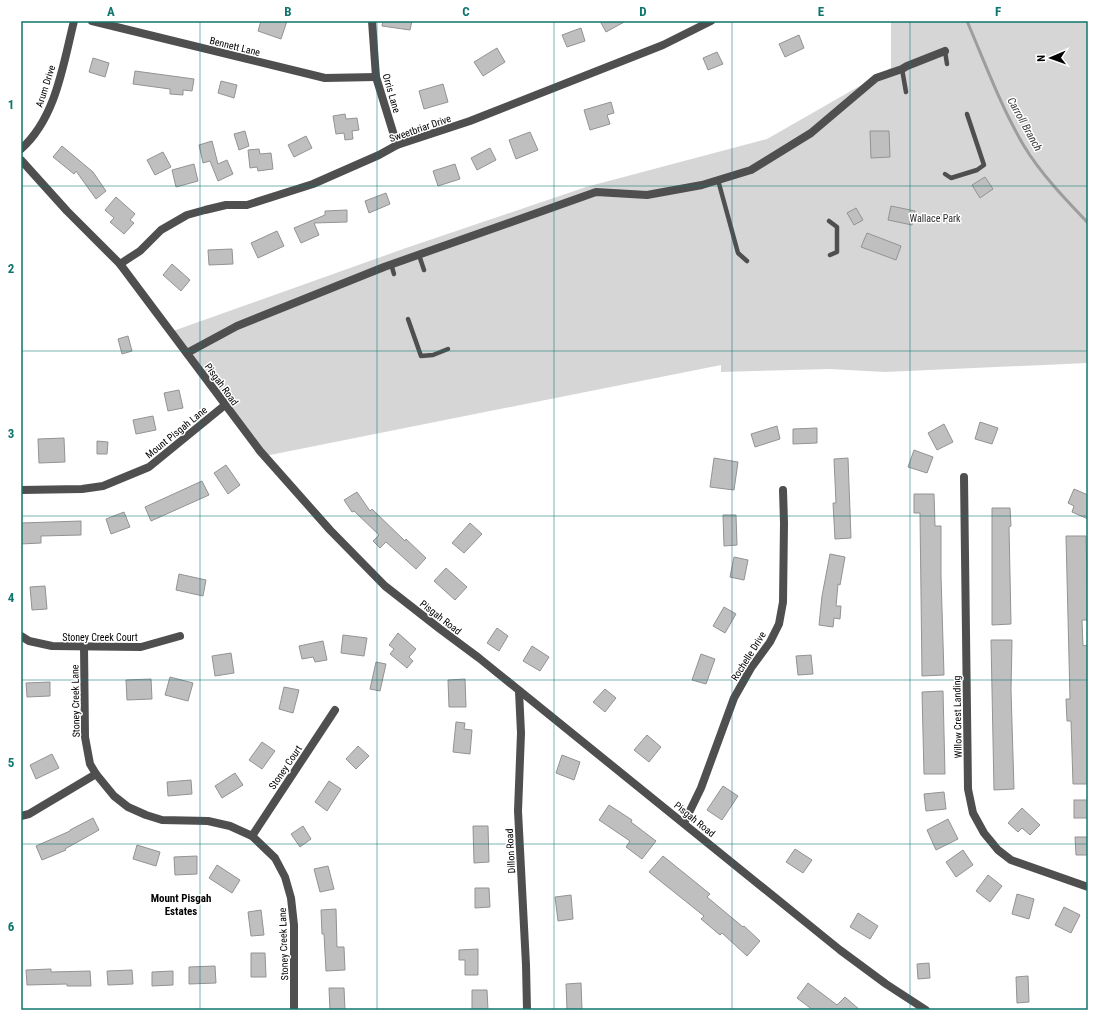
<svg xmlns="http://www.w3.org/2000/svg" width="1109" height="1031" font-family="'Roboto Condensed',sans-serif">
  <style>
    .green { fill: #d6d6d6 }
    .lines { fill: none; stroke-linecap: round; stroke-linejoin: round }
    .stream { stroke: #9d9d9d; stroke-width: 3 }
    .building { fill: #bfbfbf; stroke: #939393 }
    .service { stroke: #4f4f4f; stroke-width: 4.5 }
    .minor { stroke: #4f4f4f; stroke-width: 8 }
    .tertiary { stroke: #4f4f4f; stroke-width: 8 }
    .grid { fill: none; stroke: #0f766e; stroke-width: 1; stroke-opacity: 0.55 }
    .labels { text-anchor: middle; stroke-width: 3; stroke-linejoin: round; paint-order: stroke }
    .street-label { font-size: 10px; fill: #000; stroke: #fff }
    .park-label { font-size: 10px; fill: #2d2d2d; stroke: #fff }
    .water-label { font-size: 11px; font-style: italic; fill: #3e3e3e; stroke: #fff }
    .neighbourhood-label { font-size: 11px; font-weight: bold; fill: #000; stroke: #fff }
    .neatline { fill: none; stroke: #0f766e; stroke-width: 1.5 }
    .grid-label { font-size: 13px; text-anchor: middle; font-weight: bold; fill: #0f766e }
  </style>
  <rect width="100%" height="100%" fill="#fff"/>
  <!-- green -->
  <polygon class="green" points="891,21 1088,21 1088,363 885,372 830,369 721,372 721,365 265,456 173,331 406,248 586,187 767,139 891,68"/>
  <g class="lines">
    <!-- stream -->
    <path class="stream" d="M967,21C985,63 1001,107 1024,146C1041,174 1065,199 1088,223"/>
  </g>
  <!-- building -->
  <g class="building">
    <polygon points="261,21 287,21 281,39 258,31"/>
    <polygon points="383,21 412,21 410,30 382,26"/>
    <polygon points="600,21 626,21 606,32"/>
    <polygon points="581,28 585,41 567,47 562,35"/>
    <polygon points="799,35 804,48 785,57 779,44"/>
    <polygon points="497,48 505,62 483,76 474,62"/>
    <polygon points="717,52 723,64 708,70 703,58"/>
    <polygon points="93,58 109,63 105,77 89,72"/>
    <polygon points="135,71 194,79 192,91 183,90 183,95 170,94 170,89 133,84"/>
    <polygon points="221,81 237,85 234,98 218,93"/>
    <polygon points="443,84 448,102 424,109 419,91"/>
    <polygon points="611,102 614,113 607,115 610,124 590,130 584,110"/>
    <polygon points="345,114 346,119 357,118 359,130 352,131 353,139 345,140 344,133 336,134 333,116"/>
    <polygon points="245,131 249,146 239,150 234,134"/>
    <polygon points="870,131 889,131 890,157 871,158"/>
    <polygon points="530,132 538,150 516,159 509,140"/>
    <polygon points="306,136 312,148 294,157 288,145"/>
    <polygon points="212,141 218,164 227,160 233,174 218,181 210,161 203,163 199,145"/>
    <polygon points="62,146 93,172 106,191 96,199 76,171 74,174 53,157"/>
    <polygon points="490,148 496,160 477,170 471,158"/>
    <polygon points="259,149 260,154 271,153 273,169 258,171 257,167 250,168 248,150"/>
    <polygon points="163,152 171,167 155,175 147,160"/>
    <polygon points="194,164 198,181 176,187 172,170"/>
    <polygon points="455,164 460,179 438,186 433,171"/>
    <polygon points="985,177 993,189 980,198 972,185"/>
    <polygon points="386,193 390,204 369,213 365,201"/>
    <polygon points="116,197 135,214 130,220 134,223 124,234 110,222 114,218 105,210"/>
    <polygon points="891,206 915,211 912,225 888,220"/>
    <polygon points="856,208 863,220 854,225 847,213"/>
    <polygon points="347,210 347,222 314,223 319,235 301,243 294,228 325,215 325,211"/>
    <polygon points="277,231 284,246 258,258 251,243"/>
    <polygon points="867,233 901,246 896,260 861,247"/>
    <polygon points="232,249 233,264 209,265 208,250"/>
    <polygon points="172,264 190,280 181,291 163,275"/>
    <polygon points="128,336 132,351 122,354 118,339"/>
    <polygon points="179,390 183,408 168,411 164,393"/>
    <polygon points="153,416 156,430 136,434 133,420"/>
    <polygon points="980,422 998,428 992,444 975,439"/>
    <polygon points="944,424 953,442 937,450 928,433"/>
    <polygon points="777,426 780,439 755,447 751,434"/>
    <polygon points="817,428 817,443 793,444 793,429"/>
    <polygon points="64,438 65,462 39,463 38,439"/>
    <polygon points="97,441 108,442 107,454 97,454"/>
    <polygon points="914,450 933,457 927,473 908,467"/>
    <polygon points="714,458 738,462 734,490 710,487"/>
    <polygon points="848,458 851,538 835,539 833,503 836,503 834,459"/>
    <polygon points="226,465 240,485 228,494 214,473"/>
    <polygon points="202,481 209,495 151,521 145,507"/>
    <polygon points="1074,489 1088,495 1088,519 1072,512 1074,506 1068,503"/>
    <polygon points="357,492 370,511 372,509 405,541 406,539 426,558 416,569 386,542 380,548 373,541 379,535 354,511 352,512 344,500"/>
    <polygon points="914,494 934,494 935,526 941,526 941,576 944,675 922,676 920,513 914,513"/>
    <polygon points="992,508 1010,508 1011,526 1009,527 1011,624 992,625"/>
    <polygon points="124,512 130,527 111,534 106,519"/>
    <polygon points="723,515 736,515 737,545 724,546"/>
    <polygon points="81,521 81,535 41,536 41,543 21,544 21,523"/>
    <polygon points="470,523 482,534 464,553 452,543"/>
    <polygon points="1066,536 1086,536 1088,620 1082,620 1083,646 1088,645 1088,784 1073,784 1071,721 1067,721 1066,699 1070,699"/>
    <polygon points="830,554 845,557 840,585 838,584 836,606 841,606 840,619 834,618 833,627 819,625 822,596"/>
    <polygon points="734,557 748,560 744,580 730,577"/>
    <polygon points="446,568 467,587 455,600 434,581"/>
    <polygon points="179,574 206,580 203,596 176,590"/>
    <polygon points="45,586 47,609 32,610 30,587"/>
    <polygon points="724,607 736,614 725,633 713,626"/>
    <polygon points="497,628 508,636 499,651 487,643"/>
    <polygon points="398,633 416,649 409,657 413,661 407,668 390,654 394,649 389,645"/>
    <polygon points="343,635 367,638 364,656 341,653"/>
    <polygon points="991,640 1012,640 1011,690 1014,789 994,790"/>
    <polygon points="323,641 327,660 315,662 313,657 302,659 299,646"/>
    <polygon points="532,646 549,657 540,671 523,661"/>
    <polygon points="231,653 234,673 215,676 212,656"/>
    <polygon points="701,654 715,659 706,684 692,680"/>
    <polygon points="811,655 813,674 798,675 796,656"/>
    <polygon points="376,662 386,664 380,691 370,689"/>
    <polygon points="170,677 193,683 188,701 165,695"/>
    <polygon points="151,679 152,699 127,700 126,680"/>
    <polygon points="465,679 466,707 449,707 448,680"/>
    <polygon points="50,682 50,696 27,697 26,683"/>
    <polygon points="284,687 299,690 293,713 279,709"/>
    <polygon points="605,689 616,698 605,712 593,702"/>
    <polygon points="943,691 945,774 924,774 922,692"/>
    <polygon points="456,722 465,723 464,729 472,730 470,754 453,752"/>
    <polygon points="647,735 661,747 649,762 634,750"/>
    <polygon points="262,742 275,751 262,769 249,760"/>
    <polygon points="358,746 369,756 356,769 346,759"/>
    <polygon points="52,754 59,768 36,779 30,765"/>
    <polygon points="562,755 580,762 574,780 556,773"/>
    <polygon points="235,773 243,785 222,798 215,786"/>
    <polygon points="191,780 192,794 168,796 167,782"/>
    <polygon points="329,781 341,789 327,811 315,802"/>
    <polygon points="723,786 738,796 722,820 707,810"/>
    <polygon points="944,792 946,809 926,811 924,794"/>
    <rect x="1074" y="800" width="14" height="18"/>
    <polygon points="609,805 632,820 631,822 656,841 642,859 626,847 630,841 599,820"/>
    <polygon points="1022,808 1040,825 1030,835 1022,828 1018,832 1008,823"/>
    <polygon points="93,818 99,830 65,849 66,850 42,860 36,846 70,831 70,830"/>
    <polygon points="948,819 958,839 936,850 927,830"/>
    <polygon points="303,826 311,839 300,847 291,834"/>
    <polygon points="473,826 488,826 489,862 474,863"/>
    <polygon points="1075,837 1088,837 1088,855 1076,855"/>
    <polygon points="137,845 160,852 156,866 133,859"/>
    <polygon points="795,849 812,860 803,873 786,862"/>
    <polygon points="963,850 973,865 956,877 946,862"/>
    <polygon points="197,856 197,874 175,875 174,857"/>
    <polygon points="663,856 710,894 707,897 743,927 744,926 760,941 747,956 722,933 720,935 701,919 704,916 649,872"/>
    <polygon points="217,865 240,880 232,893 209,878"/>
    <polygon points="328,866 334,889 320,892 314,869"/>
    <polygon points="988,875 1002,886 990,902 976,891"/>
    <polygon points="475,888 489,888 490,907 475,908"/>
    <polygon points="1017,894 1034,899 1029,919 1012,914"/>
    <polygon points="571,895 573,919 558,921 555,897"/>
    <polygon points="1064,907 1080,915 1071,933 1055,925"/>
    <polygon points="336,909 337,947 344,947 345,970 326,971 324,934 322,934 321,910"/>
    <polygon points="261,910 264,935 251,936 248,912"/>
    <polygon points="858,913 878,926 870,939 850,927"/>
    <polygon points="478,949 478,975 465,975 465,960 459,960 459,950"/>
    <polygon points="251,953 265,953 266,977 251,977"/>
    <polygon points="929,963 930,978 918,979 917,964"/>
    <polygon points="215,966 216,983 189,984 189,967"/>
    <polygon points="51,969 51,972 90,971 91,986 67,986 67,984 27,985 26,970"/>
    <polygon points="132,970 133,984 108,985 107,971"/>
    <polygon points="173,971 173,985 152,986 152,972"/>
    <polygon points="1028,976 1029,1002 1017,1003 1016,977"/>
    <polygon points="581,983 582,1010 567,1010 566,984"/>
    <polygon points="808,983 837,1005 845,997 860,1010 813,1010 797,998"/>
    <polygon points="329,988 344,988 345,1010 330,1010"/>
    <polygon points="472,990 487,990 488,1010 472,1010"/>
  </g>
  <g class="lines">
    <!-- service -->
    <g class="service">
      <polyline points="945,51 947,64"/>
      <polyline points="902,69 906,92"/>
      <polyline points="945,174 951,178 977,170 984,165 967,114"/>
      <polyline points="718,180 738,253 747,261"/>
      <polyline points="829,221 837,227 837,252 830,255"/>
      <polyline points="419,255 424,270"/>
      <polyline points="391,264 394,274"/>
      <polyline points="408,319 421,356 433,355 448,349"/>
    </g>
    <!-- minor -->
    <g class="minor">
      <polyline points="92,21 325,78 376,77"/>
      <polyline points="372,21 376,77 397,145"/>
      <path d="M21,149C56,118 63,65 74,21"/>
      <polyline points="120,264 140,251 161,230 187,215 205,210 226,205 247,205 313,184 379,155 397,145 470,121 663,45 711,21"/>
      <polyline points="187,353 237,326 384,267 596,192 647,195 702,185 751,170 811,133 876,78 902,69 907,66 945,51"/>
      <polyline points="964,477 968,789 973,813 984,833 998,850 1011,860 1088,887"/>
      <polyline points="21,490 82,489 103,486 149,467 225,405"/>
      <polyline points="21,636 29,641 52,646 141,647 180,636"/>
      <polyline points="84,646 85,737 90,764 96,774 114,796 128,807 146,815 162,820 208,821 230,826 252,836 275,858 285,877 291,898 294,925 294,1010"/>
      <polyline points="519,691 521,733 518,811 526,965 527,1010"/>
      <polyline points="21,816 29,814 96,774"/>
      <polyline points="684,823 701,788 734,698 751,668 770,642 779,624 783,602 784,523 783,490"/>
      <polyline points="252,836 335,710"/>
    </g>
    <!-- tertiary -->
    <polyline class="tertiary" points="21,160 67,211 120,264 260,451 330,530 385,586 440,629 479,658 840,950 886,984 926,1010"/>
  </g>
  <!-- grid -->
  <path class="grid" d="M200,21V1010M377,21V1010M554,21V1010M732,21V1010M910,21V1010M21,186H1088M21,351H1088M21,516H1088M21,680H1088M21,844H1088"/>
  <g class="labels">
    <!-- street labels -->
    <g class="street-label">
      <text transform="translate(235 46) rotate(14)" y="4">Bennett Lane</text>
      <text transform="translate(45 86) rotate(-72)" y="4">Arum Drive</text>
      <text transform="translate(392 93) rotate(74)" y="4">Orris Lane</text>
      <text transform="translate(420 128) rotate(-19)" y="4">Sweetbriar Drive</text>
      <text transform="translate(222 384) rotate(54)" y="4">Pisgah Road</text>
      <text transform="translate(176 432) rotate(-39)" y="4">Mount Pisgah Lane</text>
      <text transform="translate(441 617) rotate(38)" y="4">Pisgah Road</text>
      <text x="100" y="641">Stoney Creek Court</text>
      <text transform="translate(748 656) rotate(-58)" y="4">Rochelle Drive</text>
      <text transform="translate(75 701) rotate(-91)" y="4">Stoney Creek Lane</text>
      <text transform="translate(957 717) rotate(-91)" y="4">Willow Crest Landing</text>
      <text transform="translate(285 767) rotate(-56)" y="4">Stoney Court</text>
      <text transform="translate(695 819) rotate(39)" y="4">Pisgah Road</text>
      <text transform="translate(510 851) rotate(-93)" y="4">Dillon Road</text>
      <text transform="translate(283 944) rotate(-92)" y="4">Stoney Creek Lane</text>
    </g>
    <!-- park labels -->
    <g class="park-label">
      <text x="935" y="222">Wallace Park</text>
    </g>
    <!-- water labels -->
    <g class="water-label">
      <text transform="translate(1025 124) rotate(61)" y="4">Carroll Branch</text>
    </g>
    <!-- neighbourhood labels -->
    <g class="neighbourhood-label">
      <text x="181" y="902">Mount Pisgah<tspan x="181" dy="13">Estates</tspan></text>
    </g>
  </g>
  <!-- border -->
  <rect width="1109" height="1031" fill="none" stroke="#ffffff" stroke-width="44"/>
  <!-- north arrow -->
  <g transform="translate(1051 58) rotate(268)" stroke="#ffffff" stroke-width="3" paint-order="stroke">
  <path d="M0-3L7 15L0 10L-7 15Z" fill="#000000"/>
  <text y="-6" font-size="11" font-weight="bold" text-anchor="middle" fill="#000000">N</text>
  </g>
  <rect x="22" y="22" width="1065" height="987" class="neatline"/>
  <g class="grid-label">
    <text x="111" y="16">A</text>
    <text x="288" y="16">B</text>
    <text x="466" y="16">C</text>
    <text x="643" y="16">D</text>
    <text x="821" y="16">E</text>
    <text x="998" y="16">F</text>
    <text x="11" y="109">1</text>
    <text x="11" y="273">2</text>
    <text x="11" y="438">3</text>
    <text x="11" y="602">4</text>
    <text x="11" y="767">5</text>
    <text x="11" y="931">6</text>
  </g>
</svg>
